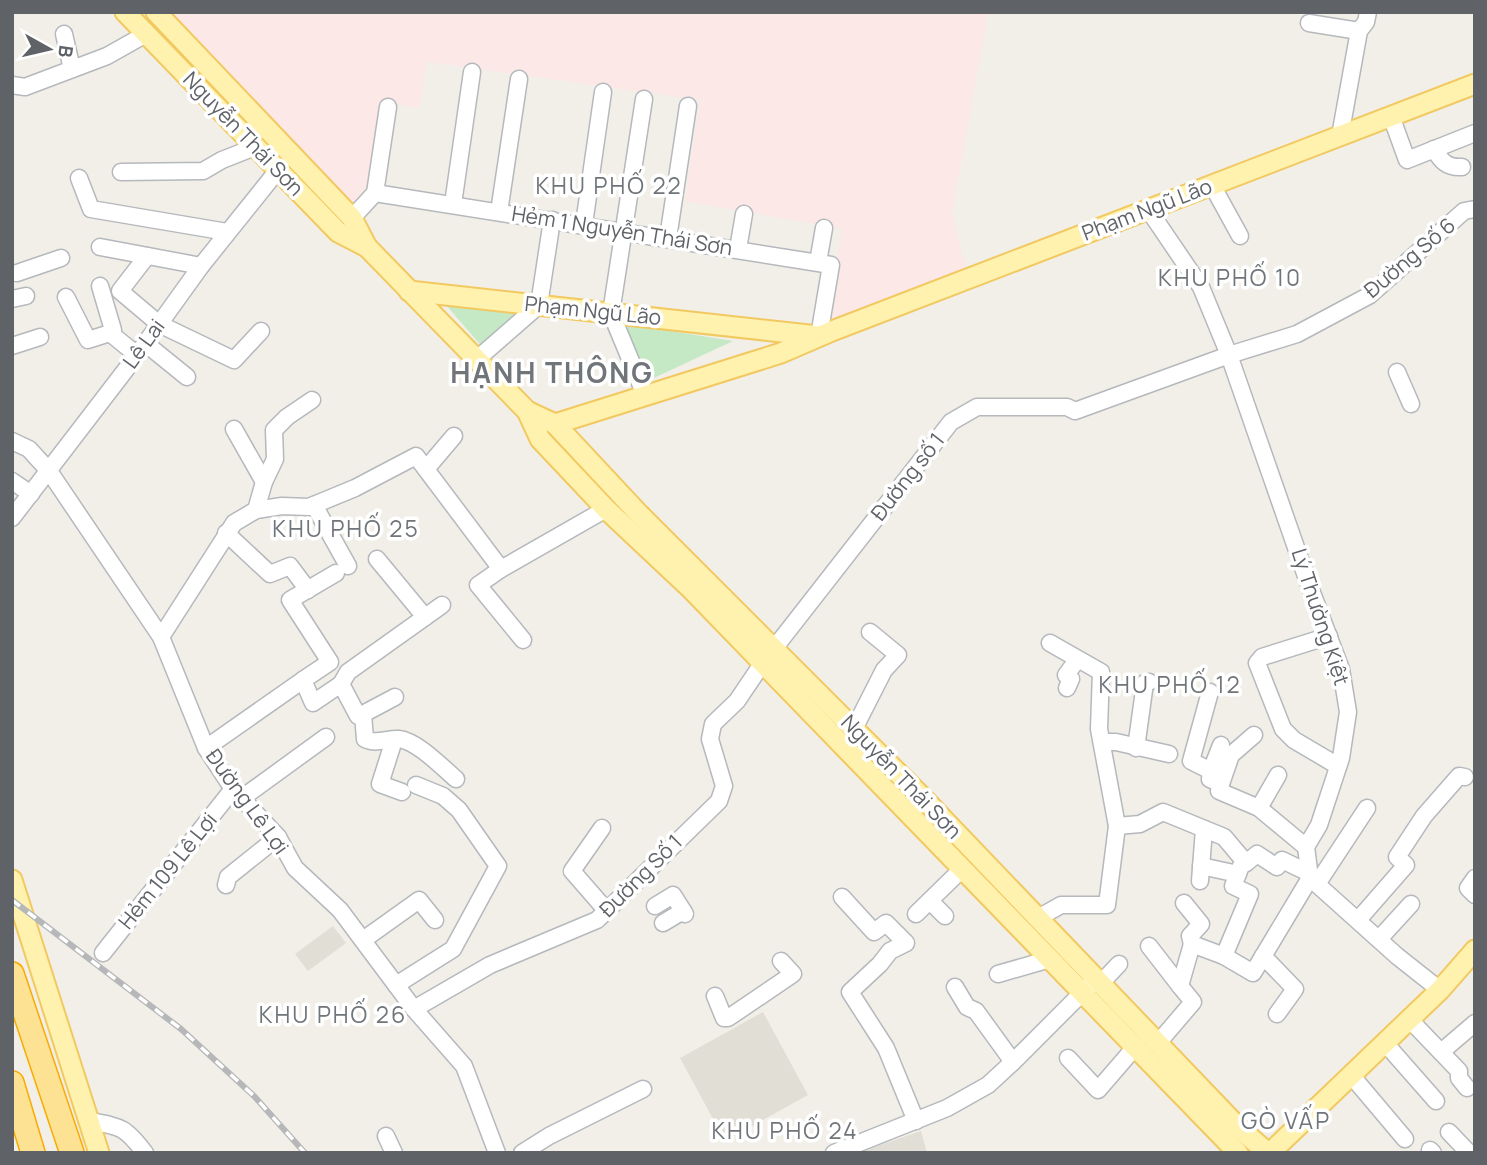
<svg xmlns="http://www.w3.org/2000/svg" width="1487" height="1165" font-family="Manrope,sans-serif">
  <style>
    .education { fill: #e1ded6 }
    .medical { fill: #fce8e6 }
    .green { fill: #c5e8c5 }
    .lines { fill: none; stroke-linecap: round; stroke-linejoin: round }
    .minor-casing { stroke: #b5b8bc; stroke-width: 19 }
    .major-casing { stroke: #f2c960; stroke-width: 23 }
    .highway-casing { stroke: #f9ab00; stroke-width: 26 }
    .minor { stroke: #fff; stroke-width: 16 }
    .major { stroke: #fff2af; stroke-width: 19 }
    .highway { stroke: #fde293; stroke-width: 23 }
    .rail-casing { stroke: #b6b7b8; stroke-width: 6 }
    .rail { stroke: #fff; stroke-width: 3.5; stroke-dasharray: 10; stroke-linecap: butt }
    .labels { text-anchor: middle; stroke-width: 7; stroke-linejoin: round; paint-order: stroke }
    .street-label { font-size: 21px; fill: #5f6368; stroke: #fff }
    .neighbourhood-label { font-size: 23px; letter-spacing: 2px; fill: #70757a; stroke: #fff }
    .district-label { font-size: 28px; font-weight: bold; letter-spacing: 2px; fill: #70757a; stroke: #fff }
  </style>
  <rect width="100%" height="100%" fill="#f1efe8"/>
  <!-- education -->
  <g class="education">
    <polygon points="333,926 346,943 308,971 295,954"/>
    <polygon points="763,1012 808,1095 725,1141 680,1058"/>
    <polygon points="921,1131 927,1153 857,1153"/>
  </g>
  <!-- medical -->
  <polygon class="medical" points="164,12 988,12 952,214 966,268 826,326 842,229 685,201 700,100 427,62 419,108 384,103 371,187 355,210"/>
  <!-- green -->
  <g class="green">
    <polygon points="446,305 524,313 485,350"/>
    <polygon points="619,323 733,341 643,383"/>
  </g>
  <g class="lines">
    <defs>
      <g id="minor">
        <polyline points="1309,23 1359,31"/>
        <polyline points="64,34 72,69"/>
        <polyline points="12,85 25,87 107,56 146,34"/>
        <polyline points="644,99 611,313 645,395"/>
        <polyline points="1391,116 1407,160 1475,133"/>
        <polyline points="1340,136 1359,31 1366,22 1368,12"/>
        <path d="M1434,149C1441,161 1447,168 1462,167"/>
        <polyline points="121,172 203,171 222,160 255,147"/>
        <polyline points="79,178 91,209 227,232"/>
        <polyline points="1212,185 1240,236"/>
        <polyline points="375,193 388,107"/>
        <polyline points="453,204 472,72"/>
        <polyline points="1148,209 1201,287 1229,355 1308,582 1341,669 1348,712 1341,758 1319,825 1306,847 1310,878 1397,956 1440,990"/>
        <polyline points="499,212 519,79"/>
        <polyline points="352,218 375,193 831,265 819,336"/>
        <polyline points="584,224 603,92"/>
        <polyline points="668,238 688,106"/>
        <polyline points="100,247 201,266"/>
        <polyline points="738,249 744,214"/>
        <polyline points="147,256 120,291 159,324 234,360 261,331"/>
        <polyline points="818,262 824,228"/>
        <polyline points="17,273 61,258"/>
        <polyline points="100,286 113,330 110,333"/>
        <polyline points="66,297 88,340 110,333 137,355"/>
        <polyline points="12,299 26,296"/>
        <polyline points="145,343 187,377"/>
        <polyline points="12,346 40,337"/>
        <polyline points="476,360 539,305 552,220"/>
        <polyline points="1397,372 1411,404"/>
        <polyline points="234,429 264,482"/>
        <polyline points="12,441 29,449 49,471 161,637 206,748 233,789 278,837 295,868 340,910 414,1009 464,1066 497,1153"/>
        <polyline points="426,469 454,436"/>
        <polyline points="12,481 31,494"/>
        <polyline points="314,505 348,566"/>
        <polyline points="256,510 264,482 275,459 274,430 287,417 312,400"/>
        <polyline points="12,518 137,355 201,266 278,170"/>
        <polyline points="226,533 270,574 290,566 308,590"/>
        <polyline points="377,559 425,617"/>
        <polyline points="1329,636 1262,657 1257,663 1283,729 1294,740 1338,766"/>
        <polyline points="161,637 234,523 256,510 282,506 309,507 355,488 416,456 501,569"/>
        <polyline points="523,640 478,585 501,569 606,509"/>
        <polyline points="303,680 330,662 290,600 336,573"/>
        <polyline points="341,684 348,672 442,605"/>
        <polyline points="1067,688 1071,679 1066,675 1077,660"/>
        <polyline points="1210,692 1191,761 1211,771 1210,779 1221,784 1219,791 1259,808 1306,847"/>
        <polyline points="363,714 395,697"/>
        <polyline points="854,729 884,670 898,655 870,632"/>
        <polyline points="394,740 380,784 402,792"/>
        <polyline points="1102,742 1116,742 1169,754"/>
        <path d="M206,748L303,680L313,703L341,684L358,716L363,714L365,739C376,745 388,738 399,739C417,741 442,767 456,779"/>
        <polyline points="1136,748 1145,683 1149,682"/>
        <polyline points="1211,771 1221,745"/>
        <polyline points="1221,784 1231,755 1254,735"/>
        <polyline points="242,798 326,737"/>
        <polyline points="1259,808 1278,775"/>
        <polyline points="1117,826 1140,824 1163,812 1224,837 1246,863 1257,854 1277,867 1282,860 1309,873"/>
        <polyline points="602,828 572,871 606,910"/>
        <polyline points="1201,866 1238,874"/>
        <polyline points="1475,878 1468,888 1475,895"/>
        <polyline points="1200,881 1204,829"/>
        <polyline points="1317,884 1367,808"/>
        <polyline points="226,885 228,877 278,837"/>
        <polyline points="842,897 874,932 886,923 906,943 890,951 880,964 850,992 886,1048 916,1121"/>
        <polyline points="930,901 945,916"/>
        <polyline points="1184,903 1201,924 1190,936 1192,944"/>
        <polyline points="655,906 673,895 685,914"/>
        <polyline points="916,914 962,869"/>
        <polyline points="1038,918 1061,905 1107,905 1117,826 1099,729 1101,672 1050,643"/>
        <polyline points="1358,920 1406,865 1397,857 1424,816 1459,776 1465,777"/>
        <polyline points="663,923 683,911"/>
        <polyline points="1379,939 1411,904"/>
        <polyline points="363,940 419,900 435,920"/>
        <polyline points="1149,946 1180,986"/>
        <polyline points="103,953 233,789"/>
        <polyline points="1224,956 1250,894 1233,886 1241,866 1246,863"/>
        <polyline points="1263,956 1295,989 1277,1014"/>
        <polyline points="998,974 1050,959"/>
        <polyline points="1101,983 1119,964"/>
        <polyline points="396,985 453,949 498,866 459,810 443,796 416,785"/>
        <polyline points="955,987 967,1007 976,1011 1013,1062"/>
        <polyline points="715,996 724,1018 728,1018 793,974 781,961"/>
        <polyline points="414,1009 490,965 597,920 719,801 724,786 710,739 713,724 737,701 762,664 951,422 977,407 1067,407 1075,411 1229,355 1297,334 1370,295 1464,211 1475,209"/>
        <polyline points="1410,1020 1459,1071 1459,1078 1467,1088"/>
        <polyline points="1158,1043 1193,1002 1180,986 1192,944 1224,956 1253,973 1310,878"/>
        <polyline points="1385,1043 1436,1101"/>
        <polyline points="1441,1052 1475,1023"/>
        <polyline points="1068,1058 1098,1090 1136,1046"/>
        <polyline points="1351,1075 1405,1139"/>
        <path d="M90,1121C122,1127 125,1127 145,1153"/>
        <polyline points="1449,1132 1469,1153"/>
        <polyline points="386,1136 394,1153"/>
        <polyline points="1430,1150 1433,1153"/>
        <polyline points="522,1153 549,1136 643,1089"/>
        <polyline points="834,1153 947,1108 988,1085 1013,1062 1090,985"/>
      </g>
      <g id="major">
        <polyline points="125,12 338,232 367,247"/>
        <polyline points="156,12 352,218 367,247 527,411 540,439 606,509 689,587 1238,1153"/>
        <polyline points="409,291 818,336"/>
        <polyline points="527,411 555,424 639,514 922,797 1238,1127 1268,1153"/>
        <polyline points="555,424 781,353 832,331 1475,84"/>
        <polyline points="12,880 99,1153"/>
        <polyline points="1270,1153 1440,990 1475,950"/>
      </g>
      <g id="highway">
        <polyline points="12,974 72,1153"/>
        <polyline points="12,1083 33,1153"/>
      </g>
    </defs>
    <!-- minor casing -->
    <use href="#minor" class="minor-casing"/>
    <!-- major casing -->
    <use href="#major" class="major-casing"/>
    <!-- highway casing -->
    <use href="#highway" class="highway-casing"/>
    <!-- minor -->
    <use href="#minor" class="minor"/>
    <!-- major -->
    <use href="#major" class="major"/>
    <!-- highway -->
    <use href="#highway" class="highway"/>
    <defs>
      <polyline id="rail" points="12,900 181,1029 254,1096 305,1153"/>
    </defs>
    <!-- rail casing -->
    <use href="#rail" class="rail-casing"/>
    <!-- rail -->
    <use href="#rail" class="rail"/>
  </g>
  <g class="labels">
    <!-- street labels -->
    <g class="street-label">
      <text transform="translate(243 134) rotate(46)" y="7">Nguyễn Thái Sơn</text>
      <text transform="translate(1147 210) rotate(-21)" y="7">Phạm Ngũ Lão</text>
      <text transform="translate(622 231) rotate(9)" y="7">Hẻm 1 Nguyễn Thái Sơn</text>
      <text transform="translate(1410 258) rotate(-40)" y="7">Đường Số 6</text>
      <text transform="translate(593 311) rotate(6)" y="7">Phạm Ngũ Lão</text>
      <text transform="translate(144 344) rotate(-54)" y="7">Lê Lai</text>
      <text transform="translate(908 477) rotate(-52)" y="7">Đường số 1</text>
      <text transform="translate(1320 617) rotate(72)" y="7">Lý Thường Kiệt</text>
      <text transform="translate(901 777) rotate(46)" y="7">Nguyễn Thái Sơn</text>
      <text transform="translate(247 802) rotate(54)" y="7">Đường Lê Lợi</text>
      <text transform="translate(168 871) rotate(-51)" y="7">Hẻm 109 Lê Lợi</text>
      <text transform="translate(641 876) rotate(-45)" y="7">Đường Số 1</text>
    </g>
    <!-- neighbourhood labels -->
    <g class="neighbourhood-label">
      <text x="609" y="194">KHU PHỐ 22</text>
      <text x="1230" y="286">KHU PHỐ 10</text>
      <text x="346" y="537">KHU PHỐ 25</text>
      <text x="1170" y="693">KHU PHỐ 12</text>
      <text x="333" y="1023">KHU PHỐ 26</text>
      <text x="1286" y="1129">GÒ VẤP</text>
      <text x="785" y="1139">KHU PHỐ 24</text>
    </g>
    <!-- district labels -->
    <g class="district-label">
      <text x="552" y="383">HẠNH THÔNG</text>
    </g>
  </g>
  <!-- border -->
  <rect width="1487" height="1165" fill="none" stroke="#5f6368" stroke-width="28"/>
  <!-- north arrow -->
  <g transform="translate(49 49) rotate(98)" stroke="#ffffff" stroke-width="5" paint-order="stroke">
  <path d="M0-5L12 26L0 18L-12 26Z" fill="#5f6368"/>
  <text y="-10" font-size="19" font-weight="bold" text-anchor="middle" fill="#5f6368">B</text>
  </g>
</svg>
